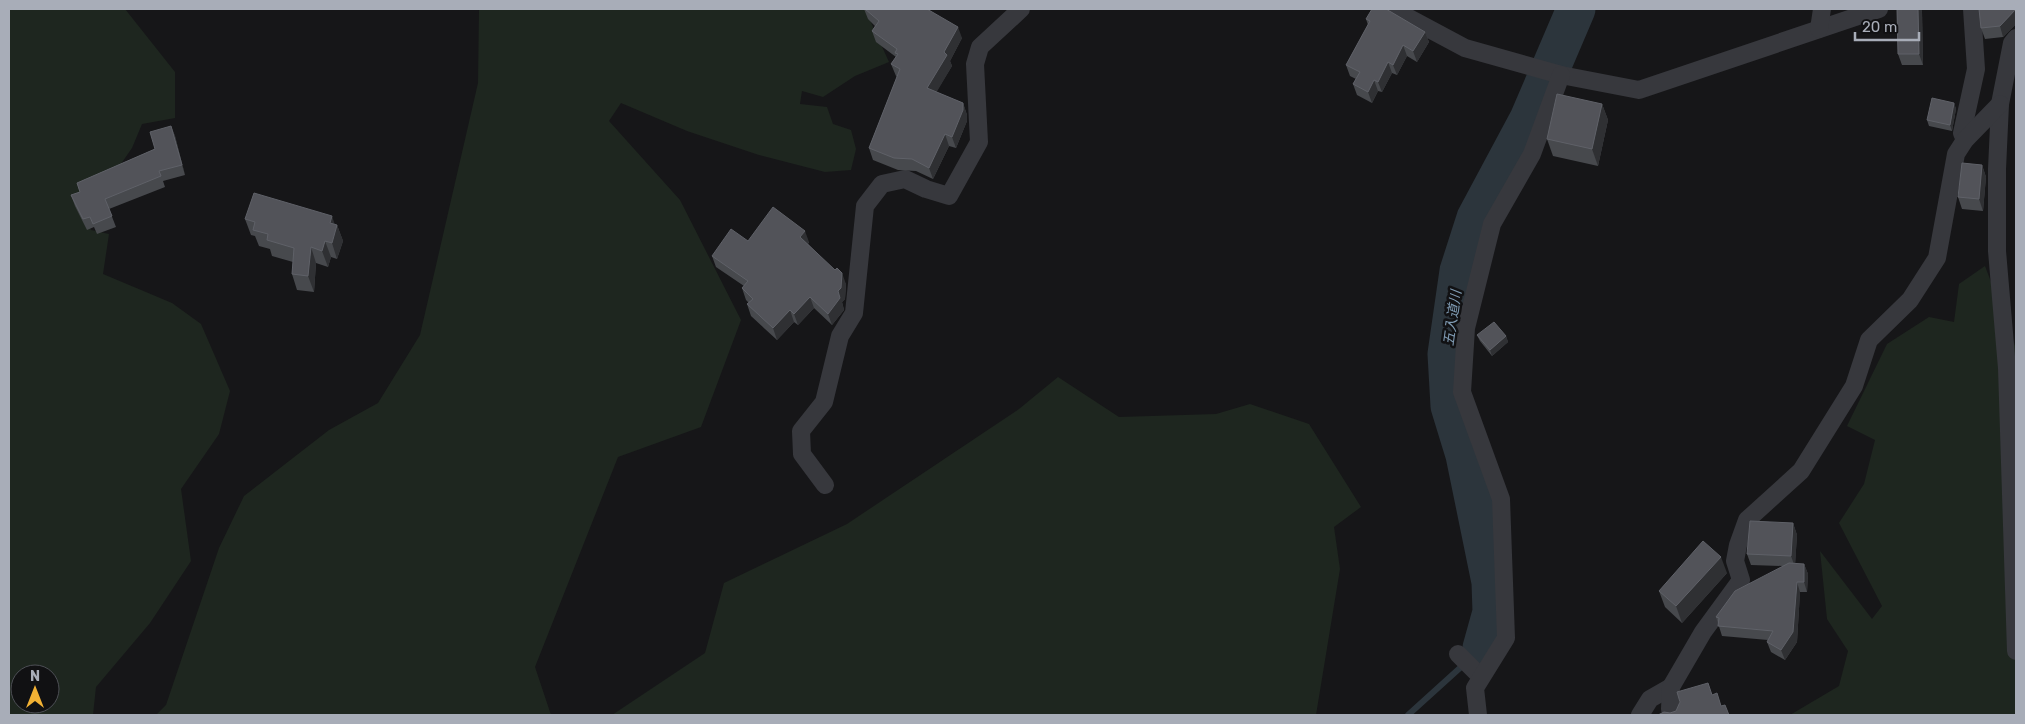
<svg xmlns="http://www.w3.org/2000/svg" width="2025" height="724" font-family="Rubik,'Noto Sans JP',sans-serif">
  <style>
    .green { fill: #1e261f; fill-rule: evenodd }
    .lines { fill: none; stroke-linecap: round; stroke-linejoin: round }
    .stream { stroke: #2c353c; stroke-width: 6 }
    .river { stroke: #2c353c; stroke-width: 39 }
    .street { stroke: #37383d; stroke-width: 18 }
    .wall { fill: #47494d }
    .shaded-wall { fill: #2f3033 }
    .building { fill: #525359; stroke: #5f6168 }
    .labels { text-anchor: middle; stroke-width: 5; stroke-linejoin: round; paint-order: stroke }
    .water-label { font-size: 14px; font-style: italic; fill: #7f9bb3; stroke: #111113 }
  </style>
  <rect width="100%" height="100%" fill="#161618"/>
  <!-- green -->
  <g class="green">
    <path d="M9,9H125L175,72V118L142,124L132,148L109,181L79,202L91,230L109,234L103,274L172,303L201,324L230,391L219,434L181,489L191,561L150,623L96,687L93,715H9ZM20,674H50V704H20Z"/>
    <polygon points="479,9 865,9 889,62 855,76 823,97 802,91 800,104 827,107 833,124 851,130 856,149 851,170 825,172 759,155 687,131 621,103 609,121 680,200 741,320 701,427 618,457 535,667 551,715 156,715 166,705 219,548 244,496 329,430 378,403 420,335 478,83"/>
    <polygon points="1985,266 2016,348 2016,715 1790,715 1839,686 1848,651 1827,619 1820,551 1872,619 1882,606 1839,523 1864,484 1875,440 1847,426 1887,344 1929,317 1954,322 1959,284"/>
    <polygon points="1058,377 1119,417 1216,414 1250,404 1309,424 1361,507 1334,527 1340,569 1316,715 612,715 705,653 724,583 847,524 1019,409"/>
  </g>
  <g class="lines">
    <!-- stream -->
    <polyline class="stream" points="1408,715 1482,648"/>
    <!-- river -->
    <polyline class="river" points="1482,648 1492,612 1491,582 1465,455 1450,406 1447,354 1459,271 1476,218 1529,119 1576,9"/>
    <!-- street -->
    <g class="street">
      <polyline points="1392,9 1465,48 1561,75 1639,90 1879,9"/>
      <polyline points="1819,29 1822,9"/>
      <polyline points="2016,38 2012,43 2000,104 1997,169 1997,251 2007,368 2016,651"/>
      <polyline points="1965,140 1962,133 1976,69 1972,9"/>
      <polyline points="825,485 802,454 801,431 824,402 840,336 854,313 865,206 882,184 905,179 926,189 949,196 979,142 975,64 980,47 1021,9"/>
      <polyline points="1458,654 1481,677"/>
      <polyline points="1478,715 1475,688 1506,638 1501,499 1462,392 1466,328 1492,224 1532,154 1561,75"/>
      <polyline points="1640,715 1650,699 1671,687"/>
      <polyline points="1674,715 1670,709 1671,687 1703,632 1741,580 1735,561 1738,545 1747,520 1801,471 1854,386 1869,340 1910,300 1937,258 1956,154 1965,140 2000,104"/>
    </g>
  </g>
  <!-- wall -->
  <g class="wall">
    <polygon points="864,9 927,9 962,38 950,61 952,66 936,92 963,103 967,115 967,121 956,148 949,146 933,179 916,171 898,170 873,160 869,148 897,77 896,76 891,64 896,57 876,42 872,31 875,26 868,19"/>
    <polygon points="1897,9 1921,9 1922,12 1923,65 1902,65 1898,54"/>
    <polygon points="2016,9 2016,24 2003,37 1985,39 1981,28"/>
    <polygon points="1366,19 1425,32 1429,42 1417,62 1407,56 1397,75 1392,73 1382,92 1378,91 1372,103 1357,95 1353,84 1356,79 1350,76 1346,65 1368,25"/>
    <polygon points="1954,103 1956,109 1952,131 1929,126 1927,120"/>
    <polygon points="1602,104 1608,120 1598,166 1553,156 1547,139"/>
    <polygon points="171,126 175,136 185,175 163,181 165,187 109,209 116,227 97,234 94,227 87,230 75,206 71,195 80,192 77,183 155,149"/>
    <polygon points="1982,165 1986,177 1983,211 1962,209 1958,197"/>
    <polygon points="245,219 337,225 343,241 337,259 331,257 328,267 316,263 314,292 297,290 292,274 293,262 272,256 270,249 259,246 255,236 251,235"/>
    <polygon points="748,241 809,242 808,244 846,284 845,299 842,302 844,310 832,325 814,308 798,325 794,322 777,340 751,316 747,304 749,303 746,300 742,288 744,286 716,267 712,256"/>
    <polygon points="1477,335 1506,336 1508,342 1492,356 1480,341"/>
    <polygon points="1793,523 1797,535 1795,564 1804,564 1808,574 1807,592 1800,592 1797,642 1785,660 1771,652 1767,642 1768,640 1722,636 1716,617 1783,566 1751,565 1747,554"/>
    <polygon points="1727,573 1682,623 1665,607 1659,591"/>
  </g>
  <!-- shaded-wall -->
  <g class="shaded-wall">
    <polygon points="1918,9 1921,9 1922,12 1923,65 1919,54"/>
    <polygon points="2016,9 2016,24 2003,37 2000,26"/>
    <polygon points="958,27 962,38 950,61 952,66 932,100 927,88 944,52"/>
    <polygon points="1425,32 1429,42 1417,62 1413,51"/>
    <polygon points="1403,45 1407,56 1397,75 1393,65"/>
    <polygon points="1388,62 1392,73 1382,92 1378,82"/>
    <polygon points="1374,80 1378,91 1372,103 1368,92"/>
    <polygon points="963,103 967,115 967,121 956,148 952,137"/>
    <polygon points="1954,103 1956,109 1952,131 1950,125"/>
    <polygon points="1602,104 1608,120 1598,166 1592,149"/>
    <polygon points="171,126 175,136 185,175 182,165"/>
    <polygon points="945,134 949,146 933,179 929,168"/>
    <polygon points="1982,165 1986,177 1983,211 1979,199"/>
    <polygon points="332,216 336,228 337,225 343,241 337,259 332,243 330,223"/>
    <polygon points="805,231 809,242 804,248 800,237"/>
    <polygon points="325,241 331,257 328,267 322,251"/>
    <polygon points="311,247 316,263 314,292 308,276"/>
    <polygon points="842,273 846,284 845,299 842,302 844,310 832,325 828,314"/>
    <polygon points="810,297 814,308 798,325 794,314"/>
    <polygon points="790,310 794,322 777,340 773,328"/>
    <polygon points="1506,336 1508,342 1492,356 1490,350"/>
    <polygon points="1793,523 1797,535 1795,567 1791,556"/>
    <polygon points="1721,557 1727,573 1682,623 1676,606"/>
    <polygon points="1804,564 1808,574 1807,592 1804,582"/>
    <polygon points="1797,582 1800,592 1797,642 1785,660 1781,650"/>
  </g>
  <!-- building -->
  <g class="building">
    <polygon points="865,9 927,9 958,27 944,52 947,55 927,88 963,103 963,110 952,137 945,134 929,168 912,159 894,158 869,148 900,69 891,64 898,54 895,53 897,49 872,31 879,21"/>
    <polygon points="1372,9 1386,9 1425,32 1413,51 1403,45 1393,65 1388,62 1378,82 1374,80 1368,92 1353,84 1360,72 1346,65 1370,21 1366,19"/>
    <polygon points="1897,9 1918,9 1919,54 1898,54"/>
    <polygon points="1979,9 2016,9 2000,26 1981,28"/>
    <polygon points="1557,94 1602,104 1592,149 1547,139"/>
    <polygon points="1932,98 1954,103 1950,125 1927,120"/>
    <polygon points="171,126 182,165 159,171 161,176 105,199 112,216 93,224 90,217 83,219 71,195 80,192 77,183 155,149 150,132"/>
    <polygon points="1962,163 1982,165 1979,199 1958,197"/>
    <polygon points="254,193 332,216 330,223 337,225 332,243 325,241 322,251 311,247 308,276 292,274 294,248 267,240 268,234 253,230 255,222 245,219"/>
    <polygon points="773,207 805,231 800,237 835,270 837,268 842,273 841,288 838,291 840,298 828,314 810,297 794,314 790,310 773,328 747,304 753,299 742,288 748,281 712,256 731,229 748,241"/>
    <polygon points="1494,322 1506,336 1490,350 1477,335"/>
    <polygon points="1750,521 1793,523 1791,556 1747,554"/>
    <polygon points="1703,541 1721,557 1676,606 1659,591"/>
    <polygon points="1789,563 1804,564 1804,582 1797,582 1793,632 1781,650 1767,642 1773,631 1718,626 1719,618 1716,617 1735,591"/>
    <polygon points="1708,683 1712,695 1717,693 1721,706 1725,705 1729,715 1658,715 1664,712 1670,713 1676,711 1680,702 1677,692"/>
  </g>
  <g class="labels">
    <!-- water labels -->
    <g class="water-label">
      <text transform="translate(1452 318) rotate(-82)" y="5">五入道川</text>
    </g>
  </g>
  <!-- border -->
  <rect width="2025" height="724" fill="none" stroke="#a8adb8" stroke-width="20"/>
  <!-- north arrow -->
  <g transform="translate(35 689)"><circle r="24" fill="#111113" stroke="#4d4f55"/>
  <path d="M0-4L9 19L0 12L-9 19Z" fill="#f2b134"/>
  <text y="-8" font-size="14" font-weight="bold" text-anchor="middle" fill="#a8adb8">N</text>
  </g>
  <!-- scale -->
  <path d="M1855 32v8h64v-8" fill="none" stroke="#a8adb8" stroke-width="2.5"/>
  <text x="1862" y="32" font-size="15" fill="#a8adb8" stroke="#111113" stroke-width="4" paint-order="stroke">20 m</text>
</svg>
